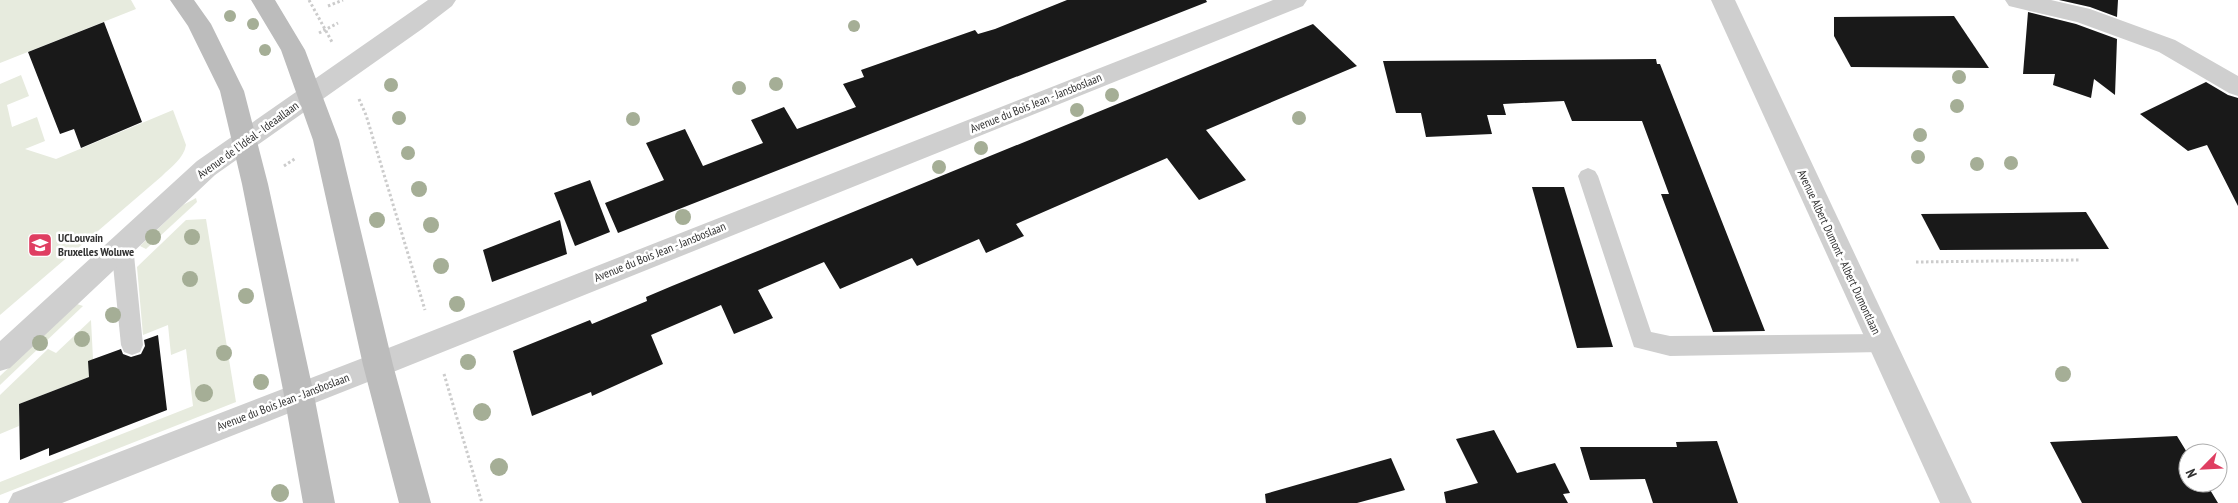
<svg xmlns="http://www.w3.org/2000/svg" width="2238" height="503" font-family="'PT Sans Narrow',sans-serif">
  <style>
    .green { fill: #e7ebde }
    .building { fill: #191919 }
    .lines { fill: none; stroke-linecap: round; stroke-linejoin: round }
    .path { stroke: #ccc; stroke-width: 3; stroke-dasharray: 2.5 2.5; stroke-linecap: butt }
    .service { fill: #cfcfcf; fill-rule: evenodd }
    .minor { fill: #cfcfcf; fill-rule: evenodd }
    .secondary { fill: #bcbcbc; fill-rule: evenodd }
    .tree { fill: #a5ae96 }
    .labels { text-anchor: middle; stroke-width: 5; stroke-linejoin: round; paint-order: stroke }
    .street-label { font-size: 12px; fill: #323232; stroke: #fff }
    .poi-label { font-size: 12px; font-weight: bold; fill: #323232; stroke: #fff; text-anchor: start }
  </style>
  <rect width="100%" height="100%" fill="#fff"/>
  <!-- green -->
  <g class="green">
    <polygon points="0,0 131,0 136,9 0,63"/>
    <path d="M21,75L29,96L7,105L12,127L37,117L45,141L25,149L56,159L173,110L186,145C184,158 171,167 162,176L0,315V84Z"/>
    <polygon points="196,198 197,202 146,249 140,246 183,205"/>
    <polygon points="206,219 236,402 0,495 0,482 193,406 186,349 171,355 168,325 143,335 137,267 186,220"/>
    <polygon points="77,304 83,306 0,385 0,376"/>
    <polygon points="91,320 93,359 89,377 19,404 19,426 0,434 0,395 48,349 56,353"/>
  </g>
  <!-- building -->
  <g class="building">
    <polygon points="1067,0 1206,0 1207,2 618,233 605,203 664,180 646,143 685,129 703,166 763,143 751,120 784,107 797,129 856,107 843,84 864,77 861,70 975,30 978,34 995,29"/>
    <polygon points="2059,0 2118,0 2117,17 2090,7"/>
    <polygon points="2028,12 2076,24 2117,39 2115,95 2094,79 2091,98 2053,85 2055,74 2023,74"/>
    <polygon points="1954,16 1989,68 1851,67 1834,36 1834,17"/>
    <polygon points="104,22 142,122 81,148 74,129 60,134 28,52"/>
    <polygon points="1313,24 1357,66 1206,130 1246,180 1199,200 1167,158 1016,224 1024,236 986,253 979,239 917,266 912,258 840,289 824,262 758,290 773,318 734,334 721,305 651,335 663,364 592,396 591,392 532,416 513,351 590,320 592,324 647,301 646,297 672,286"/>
    <polygon points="1656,59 1657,64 1660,64 1765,331 1713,332 1661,194 1669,194 1642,121 1572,121 1564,101 1503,104 1506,115 1487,115 1492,134 1426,137 1421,113 1396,113 1383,61"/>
    <polygon points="2206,82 2228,95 2238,98 2238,206 2207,145 2188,151 2140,114"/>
    <polygon points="590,180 610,232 575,246 554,193"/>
    <polygon points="1532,187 1564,187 1613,347 1577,348"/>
    <polygon points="2086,212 2109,249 1940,250 1921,214"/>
    <polygon points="560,220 567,254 492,282 483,250"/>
    <polygon points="158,335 167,410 49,456 49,448 20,460 19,404 89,377 88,361 121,349 123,354 131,357 141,354 145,346 144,340"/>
    <polygon points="1494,430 1517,473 1555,463 1570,493 1563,494 1568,503 1446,503 1444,492 1478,483 1456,439"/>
    <polygon points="2177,436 2188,454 2188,483 2206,483 2218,503 2082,503 2050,442"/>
    <polygon points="1717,441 1738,503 1653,503 1645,479 1590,480 1580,447 1677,447 1676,442"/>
    <polygon points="1391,458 1405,490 1357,503 1266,503 1265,494"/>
  </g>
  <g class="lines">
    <!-- path -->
    <g class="path">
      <polyline points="309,0 332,42"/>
      <polyline points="328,6 343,0"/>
      <polyline points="319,33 338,23"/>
      <polyline points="359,99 366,115 425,310"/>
      <polyline points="284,166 296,158"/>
      <polyline points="1916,262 2080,260"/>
      <polyline points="444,374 482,503"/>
    </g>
    <!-- service -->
    <g class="service">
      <polygon points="1588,168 1595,171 1598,176 1651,332 1670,336 1881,334 1889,336 1892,343 1889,350 1881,352 1670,356 1634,347 1578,176 1581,171"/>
      <polygon points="122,237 129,239 133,245 143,345 140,352 132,355 124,352 121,345 111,245 115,239"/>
    </g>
    <!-- minor -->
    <g class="minor">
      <polygon points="428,0 456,0 452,6 422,29 215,175 10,368 0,371 0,341 197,161"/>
      <polygon points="1273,0 1307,0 1303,6 388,374 62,503 8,503 13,493 368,356"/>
      <polygon points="1711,0 1735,0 1972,503 1940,503"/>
      <polygon points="2005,0 2051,0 2090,9 2175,40 2238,76 2238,96 2229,93 2159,52 2077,22 2009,6"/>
    </g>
    <!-- secondary -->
    <g class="secondary">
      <polygon points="170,0 194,0 211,24 244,91 268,184 314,395 335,503 303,503 284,395 242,184 220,91 188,26"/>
      <polygon points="251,0 275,0 305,50 339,140 393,365 431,503 399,503 363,365 313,140 281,50"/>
    </g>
  </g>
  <!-- trees -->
  <g class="tree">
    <circle cx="230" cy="16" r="6"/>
    <circle cx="253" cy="24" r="6"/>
    <circle cx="854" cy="26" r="6"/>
    <circle cx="265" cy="50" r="6"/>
    <circle cx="1959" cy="77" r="7"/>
    <circle cx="776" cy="84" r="7"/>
    <circle cx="391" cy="85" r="7"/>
    <circle cx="739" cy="88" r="7"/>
    <circle cx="1112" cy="95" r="7"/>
    <circle cx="1957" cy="106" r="7"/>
    <circle cx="1077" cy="110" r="7"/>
    <circle cx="399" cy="118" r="7"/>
    <circle cx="1299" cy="118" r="7"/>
    <circle cx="633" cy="119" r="7"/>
    <circle cx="1920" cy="135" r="7"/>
    <circle cx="981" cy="148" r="7"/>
    <circle cx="408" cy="153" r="7"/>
    <circle cx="1918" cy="157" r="7"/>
    <circle cx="2011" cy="163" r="7"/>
    <circle cx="1977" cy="164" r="7"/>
    <circle cx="939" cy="167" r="7"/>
    <circle cx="419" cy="189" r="8"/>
    <circle cx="683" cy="217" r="8"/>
    <circle cx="377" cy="220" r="8"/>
    <circle cx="431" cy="225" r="8"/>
    <circle cx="153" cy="237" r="8"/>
    <circle cx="192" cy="237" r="8"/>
    <circle cx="441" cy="266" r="8"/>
    <circle cx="190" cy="279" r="8"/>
    <circle cx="246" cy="296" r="8"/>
    <circle cx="457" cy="304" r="8"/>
    <circle cx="113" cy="315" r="8"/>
    <circle cx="82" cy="339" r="8"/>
    <circle cx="40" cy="343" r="8"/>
    <circle cx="224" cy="353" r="8"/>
    <circle cx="468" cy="362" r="8"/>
    <circle cx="2063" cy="374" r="8"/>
    <circle cx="261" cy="382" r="8"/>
    <circle cx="204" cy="393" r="9"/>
    <circle cx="482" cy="412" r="9"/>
    <circle cx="499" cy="467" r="9"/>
    <circle cx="280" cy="493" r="9"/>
  </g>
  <!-- icons -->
  <defs>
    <symbol id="university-square" viewBox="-11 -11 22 22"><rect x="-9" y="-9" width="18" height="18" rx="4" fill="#df3e61" stroke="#fff"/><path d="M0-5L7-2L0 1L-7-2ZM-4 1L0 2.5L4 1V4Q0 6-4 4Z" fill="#fff"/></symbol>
  </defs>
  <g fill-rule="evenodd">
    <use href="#university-square" x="26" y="231" width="28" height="28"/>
  </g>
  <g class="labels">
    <!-- street labels -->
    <g class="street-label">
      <text transform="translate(1036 103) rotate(-22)" y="4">Avenue du Bois Jean - Jansboslaan</text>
      <text transform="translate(248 140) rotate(-36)" y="4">Avenue de l'Idéal - Ideaallaan</text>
      <text transform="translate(660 252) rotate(-22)" y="4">Avenue du Bois Jean - Jansboslaan</text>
      <text transform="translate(1839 252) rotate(65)" y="4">Avenue Albert Dumont - Albert Dumontlaan</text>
      <text transform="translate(283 402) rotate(-21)" y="4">Avenue du Bois Jean - Jansboslaan</text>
    </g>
    <!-- poi labels -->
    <g class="poi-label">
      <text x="58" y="242">UCLouvain<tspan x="58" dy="14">Bruxelles Woluwe</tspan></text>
    </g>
  </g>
  <!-- north arrow -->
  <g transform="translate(2203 468) rotate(246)"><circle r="24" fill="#ffffff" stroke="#adadad"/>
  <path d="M0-4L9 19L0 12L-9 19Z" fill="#df3e61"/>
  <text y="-8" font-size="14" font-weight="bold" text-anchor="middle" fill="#323232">N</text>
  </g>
</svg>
